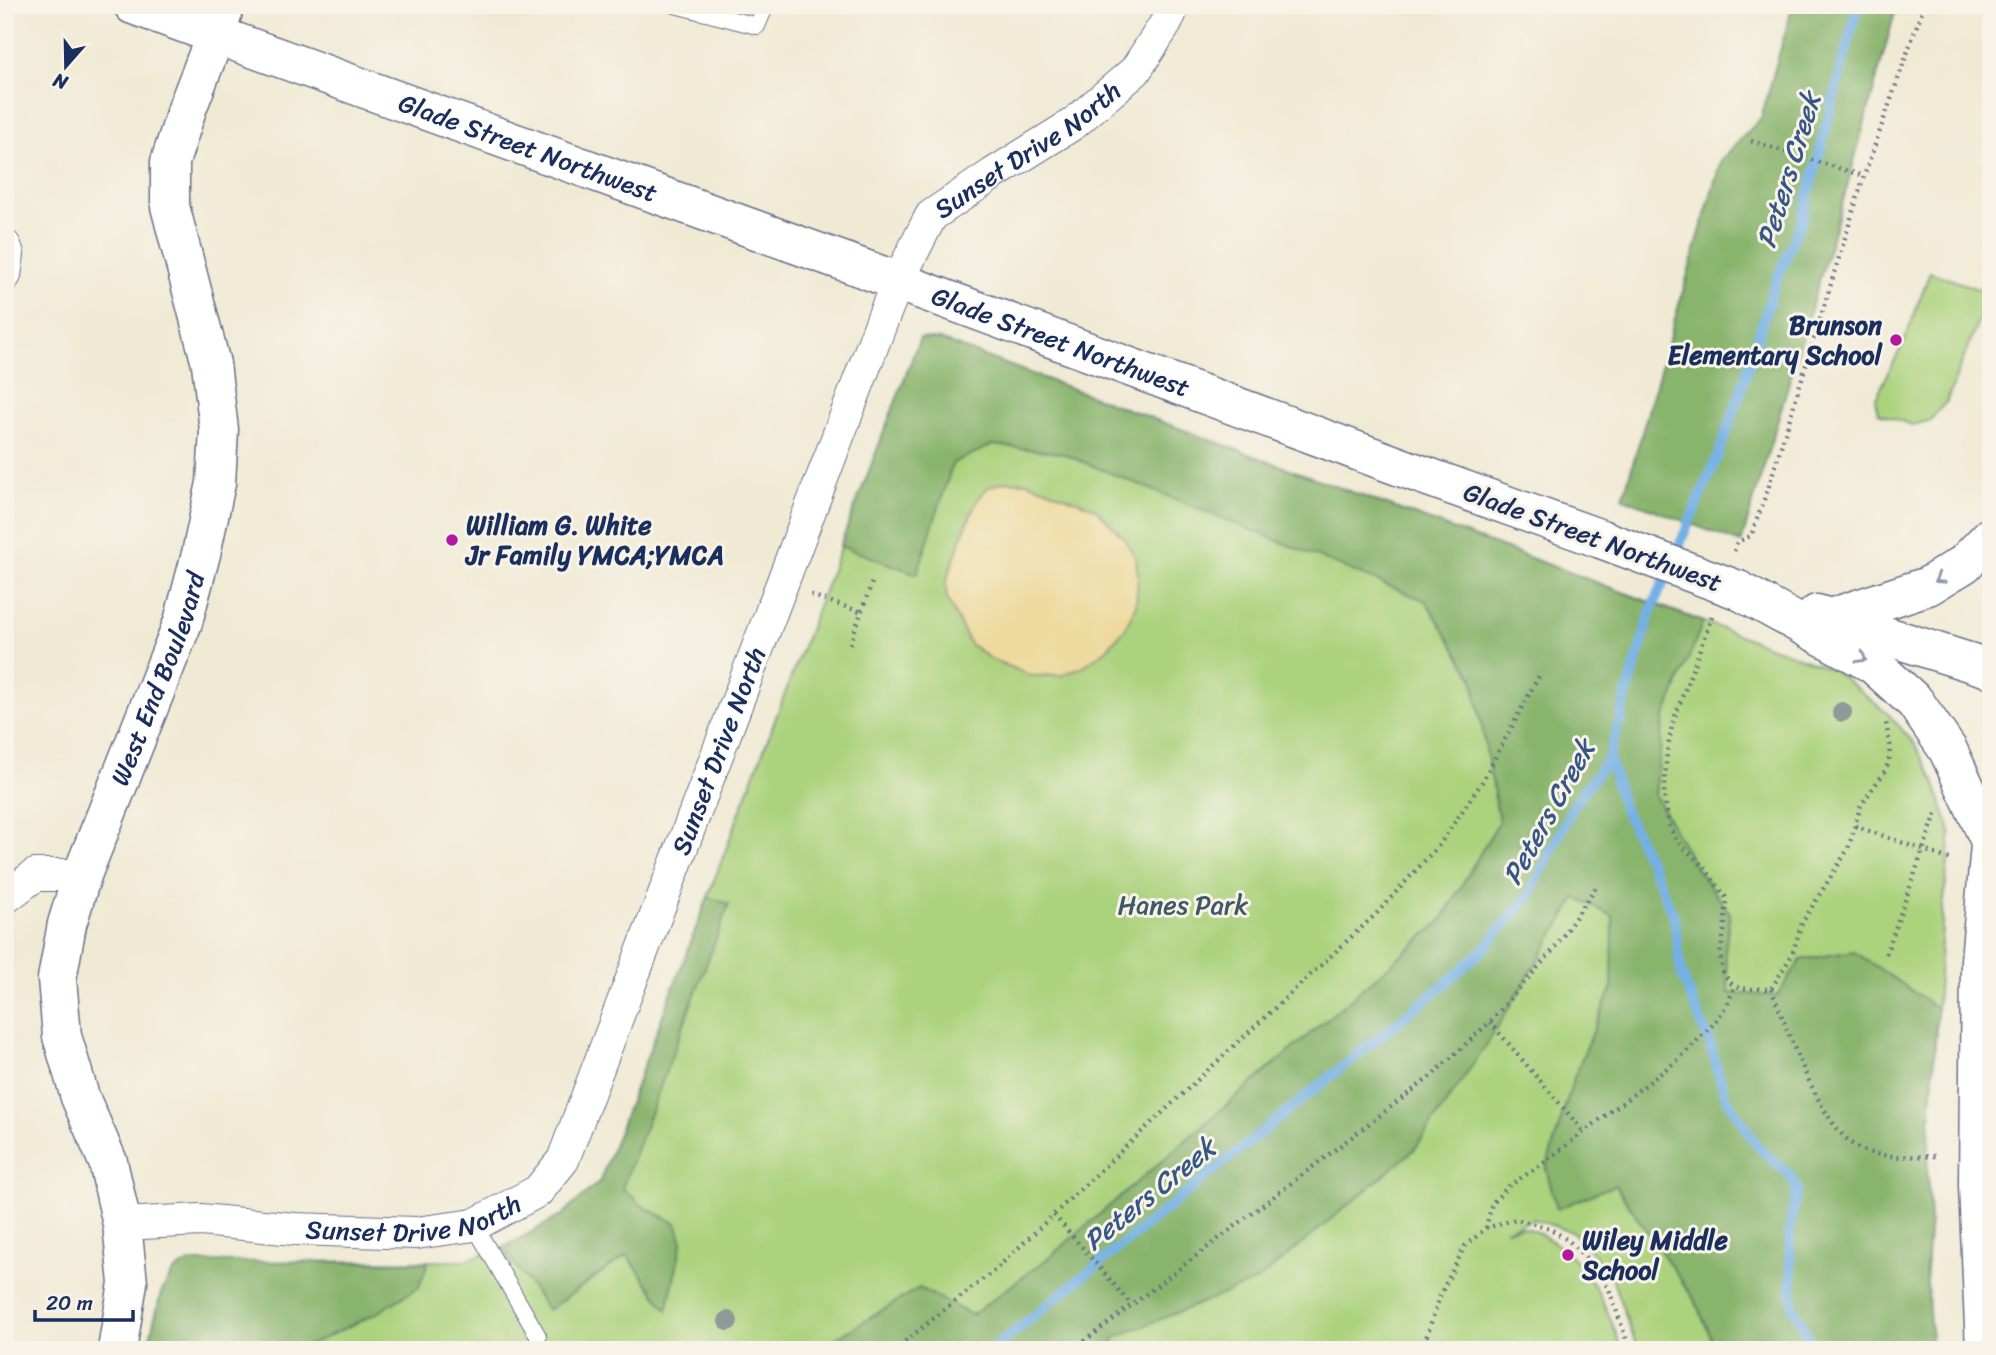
<svg xmlns="http://www.w3.org/2000/svg" width="1996" height="1355" font-family="Sriracha,sans-serif">
  <style>
    .green { fill: #abd27c; stroke: #63806d; stroke-width: 2 }
    .forest { fill: #88b46c; stroke: #527265; stroke-width: 2 }
    .sand { fill: #eeda9e; stroke: #84847e; stroke-width: 2 }
    .lines { fill: none; stroke-linecap: round; stroke-linejoin: round }
    .stream { stroke: #73b0e5; stroke-width: 10 }
    .service-casing { stroke: #667087; stroke-width: 18 }
    .minor-casing { stroke: #667087; stroke-width: 34 }
    .tertiary-casing { stroke: #667087; stroke-width: 41 }
    .secondary-casing { stroke: #667087; stroke-width: 41 }
    .path { stroke: #667087; stroke-width: 4.5; stroke-dasharray: 2 5; stroke-linecap: butt }
    .service { stroke: #fff; stroke-width: 16 }
    .minor { stroke: #fff; stroke-width: 32 }
    .tertiary { stroke: #fff; stroke-width: 38 }
    .secondary { stroke: #fff; stroke-width: 38 }
    .tertiary-bridge-casing { stroke: #667087; stroke-width: 41; stroke-linecap: butt }
    .tertiary-bridge { stroke: #fff; stroke-width: 38 }
    .tree { fill: #8f9a98 }
    .oneway { stroke: #8d97ae }
    .poi-dot { fill: #b5179e; stroke: #f7f3e8; stroke-width: 2.5 }
    .labels { text-anchor: middle; stroke-width: 6; stroke-linejoin: round; paint-order: stroke }
    .street-label { font-size: 26px; fill: #1b2f5e; stroke: #f7f3e8 }
    .poi-label { font-size: 26px; font-weight: bold; fill: #1b2f5e; stroke: #f7f3e8; text-anchor: start }
    .park-label { font-size: 26px; fill: #3f5866; stroke: #f7f3e8 }
    .water-label { font-size: 28px; font-style: italic; fill: #355686; stroke: #f7f3e8 }
  </style>
  <rect width="100%" height="100%" fill="#f7f3e8"/>
  <filter id="ink" filterUnits="userSpaceOnUse"><feTurbulence type="fractalNoise" baseFrequency=".0143" numOctaves="2"/><feDisplacementMap in="SourceGraphic" scale="14" xChannelSelector="R" yChannelSelector="G"/><feConvolveMatrix kernelMatrix="1 2 1 2 8 2 1 2 1" color-interpolation-filters="sRGB"/></filter>
  <filter id="wash" filterUnits="userSpaceOnUse"><feTurbulence type="fractalNoise" baseFrequency=".00686" numOctaves="4" result="noise"/><feDisplacementMap in="SourceGraphic" scale="28" xChannelSelector="R" yChannelSelector="G"/><feGaussianBlur stdDeviation="1.57" result="paint"/><feColorMatrix in="noise" values="0 0 0 0 0 0 0 0 0 0 0 0 0 0 0 0 0 1.4 0 .05"/><feComposite in="paint" operator="in"/></filter>
  <g filter="url(#wash)">
    <rect width="100%" height="100%" fill="#f0ead4"/>
    <!-- green -->
    <g class="green">
      <polygon points="1930,272 1989,293 1947,401 1929,421 1912,425 1878,413 1875,400 1904,342"/>
      <path d="M920,338L940,340L1834,670L1888,714L1914,743L1935,783L1951,833L1943,909L1927,1173L1930,1218L1615,1185L1694,1299L1717,1350H1638L1610,1273L1574,1233L1534,1219L1505,1230C1510,1230 1517,1227 1521,1227C1532,1228 1543,1235 1552,1241C1591,1266 1607,1307 1622,1350H147L161,1293L173,1272L190,1262L462,1261L521,1242L562,1215L600,1181Z"/>
    </g>
    <!-- forest -->
    <g class="forest">
      <polygon points="1793,5 1897,5 1843,201 1741,543 1623,498 1721,160 1761,118"/>
      <polygon points="920,338 940,340 1703,622 1664,719 1655,795 1693,863 1730,913 1725,951 1729,993 1777,996 1801,960 1853,951 1937,1008 1927,1173 1930,1218 1926,1271 1932,1350 1717,1350 1694,1299 1615,1185 1557,1209 1546,1169 1574,1077 1612,987 1613,916 1576,898 1487,1044 1414,1150 1257,1281 1118,1336 1106,1350 815,1350 840,1336 919,1288 972,1315 1051,1256 1441,921 1499,821 1473,678 1426,601 1061,453 992,445 953,463 917,574 840,546"/>
      <polygon points="708,897 729,904 622,1188 644,1207 676,1223 682,1242 667,1310 627,1255 548,1310 503,1248 562,1215 600,1181"/>
      <polygon points="190,1262 428,1262 419,1287 375,1314 299,1350 147,1350 161,1293 173,1272"/>
    </g>
    <!-- sand -->
    <polygon class="sand" points="1007,481 1028,482 1095,508 1124,538 1136,559 1138,576 1136,605 1125,629 1106,650 1084,666 1063,675 1032,676 991,659 970,644 947,599 946,581 968,521 977,501 988,487"/>
    <g class="lines">
      <!-- stream -->
      <g class="stream">
        <polyline points="1674,558 1718,455 1736,406 1774,286 1802,220 1858,5"/>
        <polyline points="1609,757 1622,805 1653,869 1674,916 1681,973 1709,1041 1726,1098 1759,1148 1790,1175 1797,1189 1789,1233 1793,1306 1814,1350"/>
        <polyline points="992,1350 1440,988 1482,951 1529,896 1574,805 1609,757 1650,614 1668,571"/>
      </g>
    </g>
  </g>
  <g filter="url(#ink)">
    <g class="lines">
      <defs>
        <g id="service">
          <polyline points="675,5 757,26 766,5"/>
          <polyline points="474,1225 538,1336"/>
        </g>
        <g id="minor">
          <polyline points="5,246 8,254 5,275"/>
          <polyline points="5,898 35,875 82,875"/>
          <path id="s1" d="M122,1224L201,1220L295,1229L416,1233L474,1225L538,1191L563,1160L883,318L898,281L931,216L993,174L1073,124L1135,71L1166,23L1174,5"/>
        </g>
        <g id="tertiary">
          <path id="s2" d="M133,5L859,267L1406,469L1601,539"/>
          <polyline points="1738,590 1873,664 1915,702 1948,750 1990,841"/>
          <polyline points="1817,614 1991,669"/>
          <polyline points="1830,618 1928,586 1964,564 1991,536"/>
          <path id="s3" d="M117,1350L128,1283L122,1224L108,1162L80,1097L62,1036L57,979L67,924L82,875L183,622L201,554L216,483L219,430L211,364L170,206V162L188,106L216,34L225,5"/>
        </g>
        <polyline id="secondary" points="1985,1350 1978,1185 1980,961 1991,833"/>
      </defs>
      <!-- service casing -->
      <use href="#service" class="service-casing"/>
      <!-- minor casing -->
      <use href="#minor" class="minor-casing"/>
      <!-- tertiary casing -->
      <use href="#tertiary" class="tertiary-casing"/>
      <!-- secondary casing -->
      <use href="#secondary" class="secondary-casing"/>
      <!-- path -->
      <g class="path">
        <polyline points="1751,141 1864,176"/>
        <polyline points="1734,551 1737,542 1751,536 1768,489 1864,176 1924,5"/>
        <polyline points="811,595 861,612"/>
        <polyline points="1712,616 1673,722 1667,751 1664,795 1669,824 1676,840 1704,867 1727,899 1724,934 1720,954 1723,973 1734,987"/>
        <polyline points="850,644 872,582"/>
        <polyline points="1855,826 1952,860"/>
        <polyline points="1886,954 1937,811"/>
        <path d="M1771,989C1788,1030 1820,1126 1857,1147C1879,1160 1912,1156 1937,1156"/>
        <polyline points="1490,1022 1583,1131"/>
        <polyline points="1054,1215 1131,1304"/>
        <polyline points="1486,1228 1492,1203 1510,1185 1538,1167 1678,1060 1718,1019 1728,1003 1734,987 1748,989 1771,989 1792,955 1802,923 1848,849 1861,805 1885,771 1889,761 1890,745 1886,723"/>
        <polyline points="894,1350 996,1269 1106,1165 1376,914 1440,844 1482,782 1539,676"/>
        <polyline points="1073,1350 1430,1077 1490,1022 1554,949 1596,887"/>
        <polyline points="1422,1350 1441,1293 1465,1246 1486,1228 1516,1219 1549,1228 1569,1241 1589,1261 1609,1289 1630,1350"/>
      </g>
      <!-- service -->
      <use href="#service" class="service"/>
      <!-- minor -->
      <use href="#minor" class="minor"/>
      <!-- tertiary -->
      <use href="#tertiary" class="tertiary"/>
      <!-- secondary -->
      <use href="#secondary" class="secondary"/>
      <defs>
        <polyline id="tertiary-bridge" points="1601,539 1738,590"/>
      </defs>
      <!-- tertiary-bridge casing -->
      <use href="#tertiary-bridge" class="tertiary-bridge-casing"/>
      <!-- tertiary-bridge -->
      <use href="#tertiary-bridge" class="tertiary-bridge"/>
    </g>
    <!-- trees -->
    <g class="tree">
      <circle cx="1842" cy="712" r="10"/>
      <circle cx="728" cy="1321" r="10"/>
    </g>
    <!-- one-way arrows -->
    <defs><path id="oneway-chevron" d="M-2-3.5L2.5 0L-2 3.5" fill="none" stroke-width="1.6" stroke-linecap="round" stroke-linejoin="round" transform="scale(1.75)"/></defs>
    <g class="oneway">
      <use href="#oneway-chevron" transform="translate(1939 579) rotate(149)"/>
      <use href="#oneway-chevron" transform="translate(1862 658) rotate(29)"/>
    </g>
  </g>
  <!-- markers -->
  <g class="poi-dot">
    <circle cx="1896" cy="340" r="7"/>
    <circle cx="452" cy="540" r="7"/>
    <circle cx="1568" cy="1255" r="7"/>
  </g>
  <g class="labels">
    <!-- street labels -->
    <g class="street-label">
      <text dy="9" stroke="none"><textPath href="#s2" startOffset="420">Glade Street Northwest</textPath></text>
      <text dy="9" stroke="none"><textPath href="#s1" startOffset="1596">Sunset Drive North</textPath></text>
      <text dy="9" stroke="none"><textPath href="#s2" startOffset="987">Glade Street Northwest</textPath></text>
      <text transform="translate(1593 537) rotate(20)" y="9">Glade Street Northwest</text>
      <text dy="9" stroke="none"><textPath href="#s3" startOffset="700">West End Boulevard</textPath></text>
      <text dy="9" stroke="none"><textPath href="#s1" startOffset="903">Sunset Drive North</textPath></text>
      <text dy="9" stroke="none"><textPath href="#s1" startOffset="294">Sunset Drive North</textPath></text>
    </g>
    <!-- poi labels -->
    <g class="poi-label">
      <text x="1882" y="334" text-anchor="end">Brunson<tspan x="1882" dy="30">Elementary School</tspan></text>
      <text x="466" y="534">William G. White<tspan x="466" dy="30">Jr Family YMCA;YMCA</tspan></text>
      <text x="1582" y="1249">Wiley Middle<tspan x="1582" dy="30">School</tspan></text>
    </g>
    <!-- park labels -->
    <g class="park-label">
      <text x="1183" y="914">Hanes Park</text>
    </g>
    <!-- water labels -->
    <g class="water-label">
      <text transform="translate(1788 170) rotate(-73)" y="10">Peters Creek</text>
      <text transform="translate(1548 812) rotate(-61)" y="10">Peters Creek</text>
      <text transform="translate(1149 1194) rotate(-39)" y="10">Peters Creek</text>
    </g>
  </g>
  <!-- margin -->
  <rect width="1996" height="1355" fill="none" stroke="#f7f3e8" stroke-width="28"/>
  <!-- north arrow -->
  <g transform="translate(66 66) rotate(200)" stroke="#f7f3e8" stroke-width="5" paint-order="stroke">
  <path d="M0-5L12 26L0 18L-12 26Z" fill="#1b2f5e"/>
  <text y="-10" font-size="19" font-weight="bold" text-anchor="middle" fill="#1b2f5e">N</text>
  </g>
  <!-- scale -->
  <path d="M35 1310v10h98v-10" fill="none" stroke="#1b2f5e" stroke-width="3.5"/>
  <text x="46" y="1310" font-size="21" fill="#1b2f5e" stroke="#f7f3e8" stroke-width="5" paint-order="stroke">20 m</text>
</svg>
